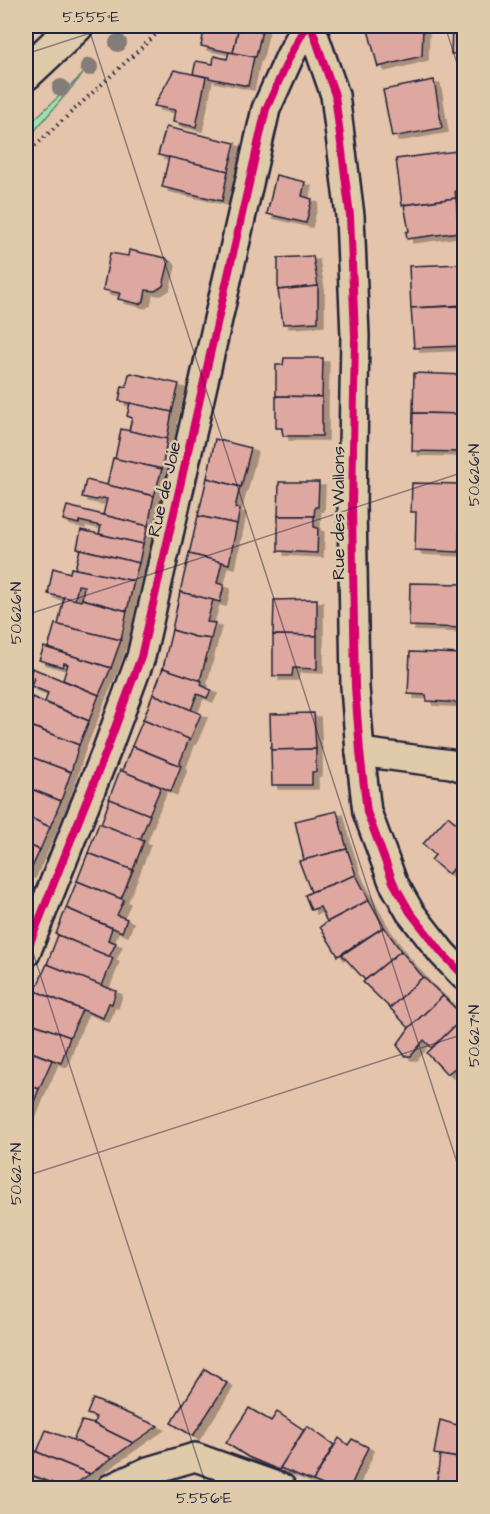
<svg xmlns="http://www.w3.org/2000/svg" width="490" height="1514" font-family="'Architects Daughter',sans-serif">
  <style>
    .forest { fill: url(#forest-firs); stroke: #608376; stroke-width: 1.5 }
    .building { fill: #dea8a0; stroke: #22223b; stroke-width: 1.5; filter: url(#shadow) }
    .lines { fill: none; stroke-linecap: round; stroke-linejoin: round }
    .minor-casing { stroke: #22223b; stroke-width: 32 }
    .tertiary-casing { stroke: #22223b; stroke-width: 38 }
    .path { stroke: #22223b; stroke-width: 4; stroke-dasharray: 1.5 4.5; stroke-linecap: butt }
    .minor { stroke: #dfcbaa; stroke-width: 27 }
    .tertiary { stroke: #dfcbaa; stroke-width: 33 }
    .cycleway-casing { stroke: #dfcbaa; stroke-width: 11 }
    .cycleway { stroke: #d6006c; stroke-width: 8 }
    .tree { fill: #847b77 }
    .ticks { fill: none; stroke: #22223b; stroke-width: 1.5; stroke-opacity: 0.45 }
    .labels { text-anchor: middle; stroke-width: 5; stroke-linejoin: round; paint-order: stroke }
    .street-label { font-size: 18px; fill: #22223b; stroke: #dfcbaa }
    .neatline { fill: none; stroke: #22223b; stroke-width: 2 }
    .ticks-label { font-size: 15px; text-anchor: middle; fill: #22223b }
  </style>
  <defs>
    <pattern id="forest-firs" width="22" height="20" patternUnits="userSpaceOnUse" patternTransform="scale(1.5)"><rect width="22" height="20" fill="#9fe4b0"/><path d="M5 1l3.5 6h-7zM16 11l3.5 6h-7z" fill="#89c398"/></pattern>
    <filter id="shadow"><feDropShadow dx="6" dy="4" stdDeviation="0" flood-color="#0004"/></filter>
  </defs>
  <rect width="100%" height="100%" fill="#e4c4aa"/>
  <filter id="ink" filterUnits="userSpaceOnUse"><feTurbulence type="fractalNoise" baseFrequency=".0167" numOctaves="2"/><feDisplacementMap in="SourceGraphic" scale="12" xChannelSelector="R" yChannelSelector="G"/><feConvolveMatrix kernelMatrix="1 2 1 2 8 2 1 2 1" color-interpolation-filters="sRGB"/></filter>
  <g filter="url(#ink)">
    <!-- forest -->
    <polygon class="forest" points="83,74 26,141 26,127"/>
    <!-- building -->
    <g class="building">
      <polygon points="205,26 239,26 233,53 201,46"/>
      <polygon points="239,26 263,26 256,57 233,53"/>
      <polygon points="367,26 423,26 422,56 378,67"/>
      <polygon points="452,26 464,26 464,54 451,54"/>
      <polygon points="229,52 254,57 248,86 209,78 209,77 193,74 196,61 213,64 214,56 227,59"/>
      <polygon points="174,70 206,77 196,127 173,122 175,110 154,106"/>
      <polygon points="434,80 442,128 392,137 383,90"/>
      <polygon points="166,127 235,143 228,171 158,155"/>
      <polygon points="456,151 460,179 457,179 459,190 455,191 456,198 402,205 396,159"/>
      <polygon points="169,157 228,171 222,201 162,187"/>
      <polygon points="276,175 305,182 302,196 312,199 306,223 267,214"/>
      <polygon points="456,198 459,232 407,239 406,232 409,231 404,205"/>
      <polygon points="129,250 166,258 169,262 163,286 155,291 146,290 144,301 139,304 118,299 120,293 103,290 110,253 128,256"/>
      <polygon points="313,256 318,286 278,290 278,258"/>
      <polygon points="464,264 464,305 411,308 409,266"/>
      <polygon points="318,286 318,322 283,324 278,290"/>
      <polygon points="459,306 461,346 414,348 411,308"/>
      <polygon points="284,358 323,358 322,397 276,396 276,365 283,365"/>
      <polygon points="131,373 179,384 172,412 119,401 122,386 126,387 129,374 130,374"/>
      <polygon points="414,373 464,375 464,414 413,413"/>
      <polygon points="276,396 322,397 322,436 283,436 282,428 276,428"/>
      <polygon points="130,403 172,412 167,439 129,431 132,418 127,416"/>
      <polygon points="413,413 464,414 464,452 412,451"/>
      <polygon points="121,429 167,439 162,469 115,459"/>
      <polygon points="215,439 251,448 241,487 207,478"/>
      <polygon points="113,458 162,469 154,496 107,485"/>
      <polygon points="207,478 240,487 235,508 240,509 237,524 198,516"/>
      <polygon points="86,480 154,496 148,526 103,515 107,499 103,498 96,500 82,497"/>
      <polygon points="279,482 319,482 318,507 315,507 314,516 278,516"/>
      <polygon points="412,483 461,484 459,552 415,550 416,512 411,512"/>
      <polygon points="67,506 148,526 143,544 99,534 101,526 79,521 79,524 63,520"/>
      <polygon points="198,516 237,524 229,564 189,554"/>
      <polygon points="278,516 314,516 314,527 318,528 317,553 278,551"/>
      <polygon points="81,530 143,544 139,563 77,548"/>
      <polygon points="80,549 139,563 134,581 75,569"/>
      <polygon points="189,554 222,562 217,583 224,585 220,602 180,592"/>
      <polygon points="53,568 70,573 71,568 134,581 127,611 82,599 84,586 78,585 75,600 48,594"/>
      <polygon points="410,583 464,584 464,628 409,626"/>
      <polygon points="180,592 213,600 207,622 215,623 211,639 195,637 172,630"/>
      <polygon points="64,597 81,601 82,599 127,611 121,640 58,625"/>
      <polygon points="317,599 317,636 273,635 274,600"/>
      <polygon points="55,624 121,640 111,668 48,648"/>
      <polygon points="172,630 195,637 211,639 200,681 163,668"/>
      <polygon points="273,635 317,636 317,669 293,668 292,676 273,676"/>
      <polygon points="44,647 111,668 99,695 63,680 68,664 64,663 63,667 39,660"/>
      <polygon points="410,652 464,654 464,703 427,701 426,695 408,694"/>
      <polygon points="32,668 99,695 89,721 45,702 48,693 31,686 34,678 30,677"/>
      <polygon points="163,668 202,681 201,685 211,690 207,698 197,694 191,710 153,694"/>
      <polygon points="153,694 201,714 190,740 143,720"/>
      <polygon points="32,697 89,721 79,745 26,724 26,718"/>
      <polygon points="314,713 316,749 271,750 270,714"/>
      <polygon points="143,720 189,739 179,765 132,746"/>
      <polygon points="30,726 79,745 71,772 26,755 26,738"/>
      <polygon points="132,746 181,766 171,791 122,771"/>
      <polygon points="316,749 316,772 312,772 312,785 272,785 271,750"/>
      <polygon points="26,755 71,772 61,801 26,787"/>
      <polygon points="120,770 161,787 149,815 109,799"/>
      <polygon points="26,787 61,801 50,827 26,816"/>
      <polygon points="110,799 150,815 140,840 101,824"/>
      <polygon points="337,811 347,849 304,860 295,821"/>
      <polygon points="26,816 50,827 40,850 26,844"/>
      <polygon points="448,816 464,830 464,858 448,874 431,860 435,855 423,844"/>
      <polygon points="99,823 144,841 133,870 88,853"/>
      <polygon points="26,844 40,850 29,874 26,873"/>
      <polygon points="347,849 356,875 311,892 299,861"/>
      <polygon points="88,853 133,870 121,899 77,881"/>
      <polygon points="356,875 369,900 327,922 320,907 311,910 305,895 311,892"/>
      <polygon points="77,881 124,900 117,915 127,919 122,932 66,908"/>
      <polygon points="369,900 384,927 338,956 320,927 327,922"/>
      <polygon points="66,908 112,928 108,940 116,943 109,957 56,934"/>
      <polygon points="384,927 401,951 365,980 342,955"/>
      <polygon points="58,935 113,958 102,986 47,964"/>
      <polygon points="401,951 423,977 390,1008 363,982"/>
      <polygon points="47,964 116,991 112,1004 109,1003 103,1018 35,991"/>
      <polygon points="423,977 443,996 409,1028 390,1008"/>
      <polygon points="33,990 82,1010 70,1037 26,1021 26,1008"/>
      <polygon points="443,996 464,1017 432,1048 424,1040 411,1056 405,1056 397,1045 409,1028"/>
      <polygon points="464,1017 464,1061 447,1074 427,1053"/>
      <polygon points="26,1021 70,1037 61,1063 26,1050"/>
      <polygon points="26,1050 52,1060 39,1089 26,1084"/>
      <polygon points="26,1084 39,1089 28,1117 26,1116"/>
      <polygon points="205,1369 227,1383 193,1436 171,1423"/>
      <polygon points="464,1371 464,1411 458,1410"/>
      <polygon points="93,1399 158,1426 133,1443 94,1424 96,1417 87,1414"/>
      <polygon points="249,1408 271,1421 277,1412 304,1430 279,1470 248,1457 226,1443"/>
      <polygon points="440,1420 464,1427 464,1459 434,1454"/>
      <polygon points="82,1421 94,1424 133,1443 112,1458 73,1440"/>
      <polygon points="307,1426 334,1445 313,1481 280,1468"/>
      <polygon points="46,1430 73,1440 112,1458 90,1474 37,1452"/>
      <polygon points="339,1438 348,1445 352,1439 368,1447 350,1488 330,1488 313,1481"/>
      <polygon points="35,1451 37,1452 90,1474 69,1488 66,1488 26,1473"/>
      <polygon points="440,1455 464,1459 464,1488 436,1488"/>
    </g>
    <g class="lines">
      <defs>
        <g id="minor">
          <polyline points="311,26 335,95 350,216 355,336 352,505 355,687 360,752 367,812 393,882 410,912 442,953 464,976"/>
          <polyline points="360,752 451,764 464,768"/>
          <polyline points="26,953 106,752 141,657 266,109 290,56 306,26"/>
          <polyline points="111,1488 148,1471 195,1457 282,1488"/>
        </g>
        <polyline id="tertiary" points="26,73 76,26"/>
      </defs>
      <!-- minor casing -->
      <use href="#minor" class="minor-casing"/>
      <!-- tertiary casing -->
      <use href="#tertiary" class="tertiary-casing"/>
      <!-- path -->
      <polyline class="path" points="26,154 165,26"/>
      <!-- minor -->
      <use href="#minor" class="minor"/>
      <!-- tertiary -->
      <use href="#tertiary" class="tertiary"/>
      <defs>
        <g id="cycleway">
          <polyline points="311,26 335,95 350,216 355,336 352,505 355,687 360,752 367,812 393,882 410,912 442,953 464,976"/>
          <polyline points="26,953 106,752 141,657 266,109 290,56 306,26"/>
        </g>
      </defs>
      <!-- cycleway casing -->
      <use href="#cycleway" class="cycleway-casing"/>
      <!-- cycleway -->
      <use href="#cycleway" class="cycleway"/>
    </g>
    <!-- trees -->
    <g class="tree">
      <circle cx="118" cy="43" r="9"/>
      <circle cx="89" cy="67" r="9"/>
      <circle cx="61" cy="88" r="9"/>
    </g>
  </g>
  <!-- ticks -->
  <path class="ticks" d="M88,26L464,1184M445,26L464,85M26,54L112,26M26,615L464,472M26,931L207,1488M26,1176L464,1034"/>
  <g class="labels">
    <!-- street labels -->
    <g class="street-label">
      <text transform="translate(164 489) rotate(-77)" y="6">Rue de Joie</text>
      <text transform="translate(338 513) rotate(-90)" y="6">Rue des Wallons</text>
    </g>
  </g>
  <!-- margin -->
  <rect width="490" height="1514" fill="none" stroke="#dfcbaa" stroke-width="66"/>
  <rect x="33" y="33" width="424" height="1448" class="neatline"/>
  <g class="ticks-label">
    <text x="91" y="22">5.555°E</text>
    <text transform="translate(474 475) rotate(-90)" y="5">50.626°N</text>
    <text transform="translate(16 613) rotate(-90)" y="5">50.626°N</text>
    <text transform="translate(474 1036) rotate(-90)" y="5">50.627°N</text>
    <text transform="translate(16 1174) rotate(-90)" y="5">50.627°N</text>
    <text x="204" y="1503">5.556°E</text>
  </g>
</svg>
